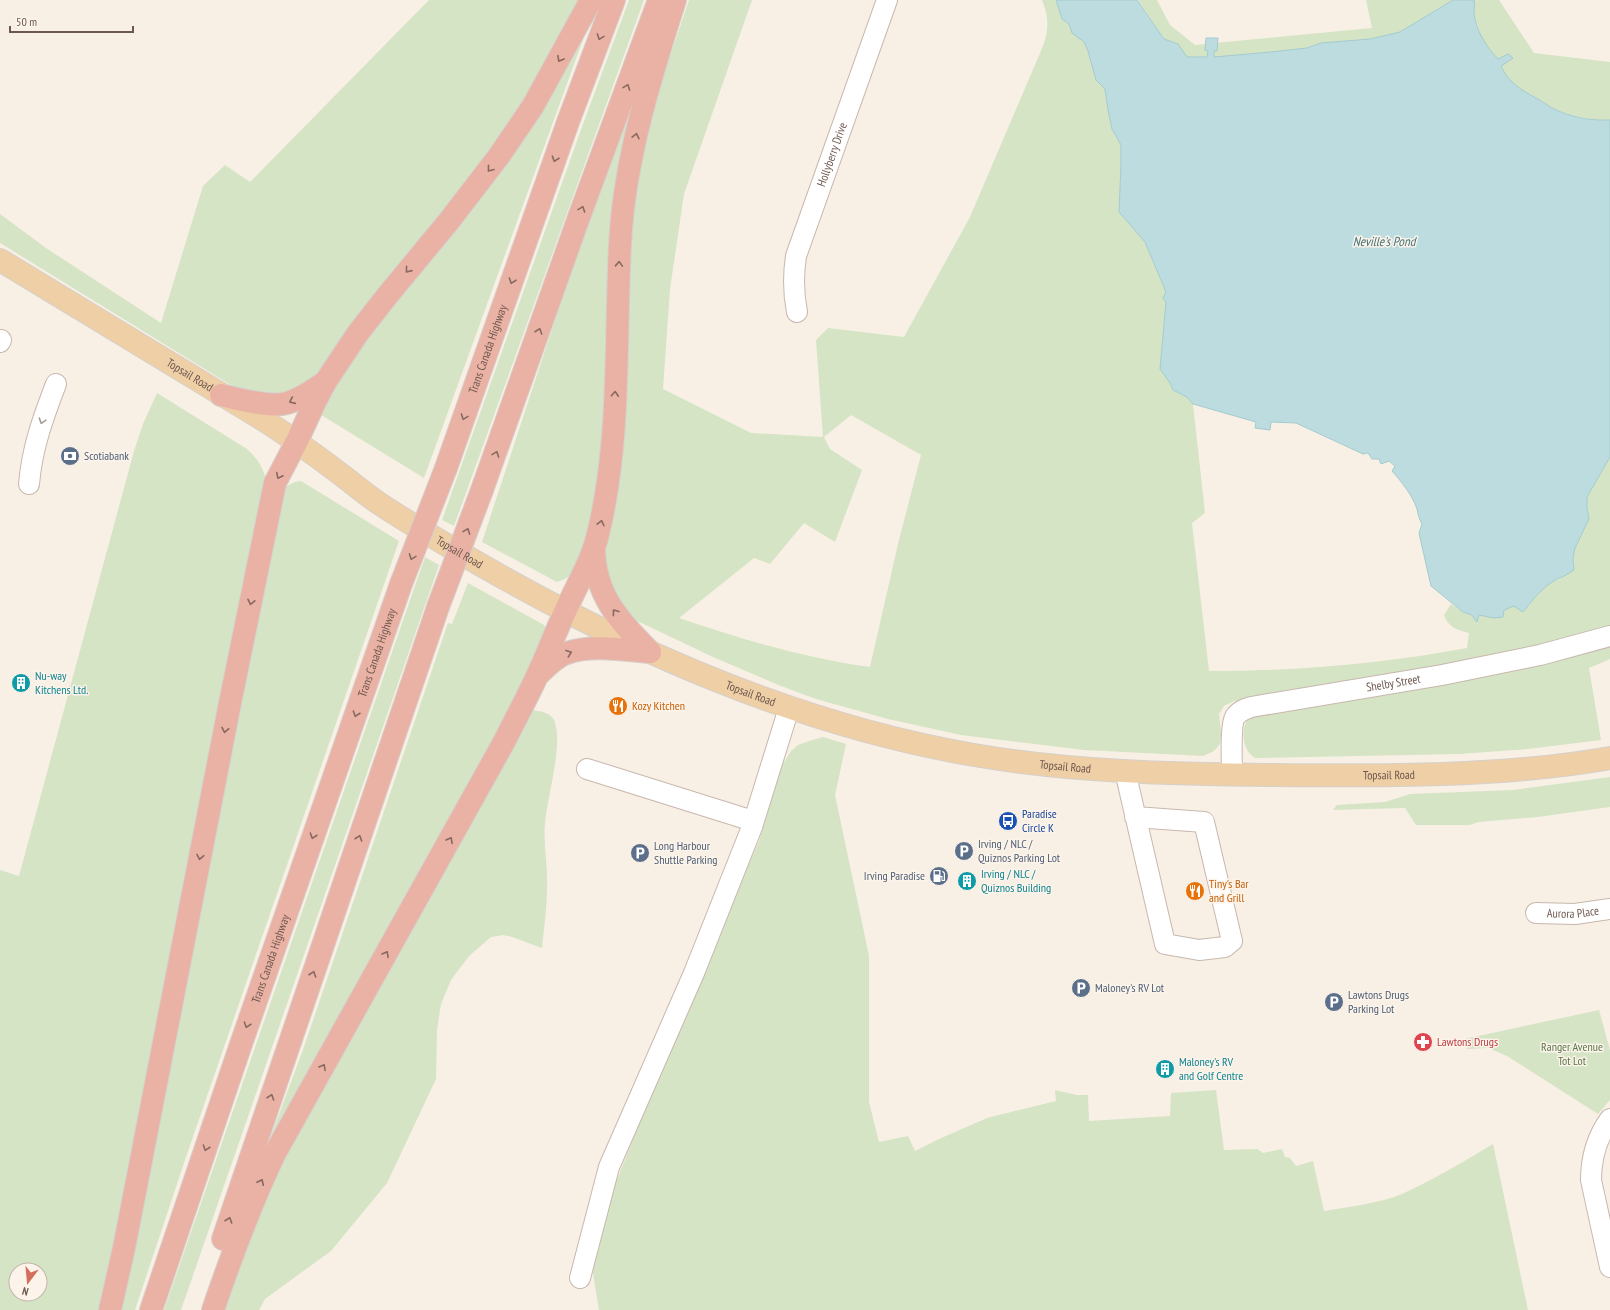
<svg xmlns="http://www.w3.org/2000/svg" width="1610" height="1310" font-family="'PT Sans Narrow',sans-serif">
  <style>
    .green { fill: #d4e4c5; fill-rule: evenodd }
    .water { fill: #bcdcdf; stroke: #a4cbcf }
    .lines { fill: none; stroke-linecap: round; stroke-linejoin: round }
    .minor-casing { stroke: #c8b7ad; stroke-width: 22 }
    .major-casing { stroke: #d6d0cd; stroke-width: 24 }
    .highway-casing { stroke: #d6d0cd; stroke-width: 24 }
    .minor { stroke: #fff; stroke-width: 20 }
    .major { stroke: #eecfa6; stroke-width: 22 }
    .highway { stroke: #eab2a4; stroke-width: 22 }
    .highway-bridge-casing { stroke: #d6d0cd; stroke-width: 24; stroke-linecap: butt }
    .highway-bridge { stroke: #eab2a4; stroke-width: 22 }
    .oneway { stroke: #87695f }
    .oneway2 { stroke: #a89a95 }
    .labels { text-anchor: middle; stroke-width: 3; stroke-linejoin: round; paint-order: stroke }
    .street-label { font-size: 12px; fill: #6e574e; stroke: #fcf4ea }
    .service-label { font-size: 12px; fill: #4e5e75; stroke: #fcf4ea; text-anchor: start }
    .culture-label { font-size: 12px; fill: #0d838f; stroke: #fcf4ea; text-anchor: start }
    .food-label { font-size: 12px; fill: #c56008; stroke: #fcf4ea; text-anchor: start }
    .transit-label { font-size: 12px; fill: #164399; stroke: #fcf4ea; text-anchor: start }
    .health-label { font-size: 12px; fill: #be3a42; stroke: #fcf4ea; text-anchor: start }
    .park-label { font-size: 12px; fill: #5a784b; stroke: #fcf4ea }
    .water-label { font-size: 13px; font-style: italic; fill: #477377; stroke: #fcf4ea }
  </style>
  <rect width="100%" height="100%" fill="#f9f0e5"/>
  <!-- green -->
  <g class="green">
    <polygon points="429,0 583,0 530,99 407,259 319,370 303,388 294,394 247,395 0,243 0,214 46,248 161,323 203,186 225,165 250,182"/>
    <polygon points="629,0 644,0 454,526 442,520 583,124"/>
    <path d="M689,0H752L684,194L670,289L663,389L751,433L823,437L816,340L828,328L904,337L970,217L1043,46C1049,29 1049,17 1042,0H1056V2L1069,24L1072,33L1084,42L1088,51L1096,80L1105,89L1108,110L1112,129L1121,145V164L1119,212L1145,242L1162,283L1166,292V302L1160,369L1170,383L1173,390L1187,397L1193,404L1205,513L1192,523L1209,671C1296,671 1382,664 1467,648L1469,633C1457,630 1448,627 1444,615L1451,604L1463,612L1472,615L1477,622L1479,615L1494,618L1504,610L1514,606L1523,612L1542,589L1553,581L1559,580L1574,565L1573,559L1575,548L1589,519L1587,508V497L1610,457V628L1563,642L1286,695L1234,701L1224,706L1219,714C1221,735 1227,748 1203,756L1084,750L961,735L888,719L816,699L781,686L713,657L631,618L607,583L603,561L631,222L643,148L659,89ZM851,415L921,455L898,544L870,667C804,658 741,639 679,618L754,558L770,564L804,523L835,542L862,470L830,449L824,437Z"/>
    <polygon points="1138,0 1157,0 1170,25 1195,45 1372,28 1366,0 1453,0 1400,32 1370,39 1321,43 1307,48 1271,52 1223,57 1187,58 1178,44 1164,39"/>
    <polygon points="1474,0 1499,0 1534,53 1610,62 1610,120 1596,120 1571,115 1552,108 1518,88 1504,74 1498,59 1488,49 1482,38 1474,14"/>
    <polygon points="597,1 424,478 318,413 322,402"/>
    <polygon points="643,72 607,424 593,533 573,573 565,579 557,582 482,542 583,235"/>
    <path d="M157,393L247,449C257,458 262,466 266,479L103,1310H0V870L19,876L134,451L143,424ZM16,1270H40V1294H16Z"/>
    <path d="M301,481L399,541L186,1157L135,1310H115L281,493C287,485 291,482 301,481Z"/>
    <polygon points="425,557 439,565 181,1310 164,1310"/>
    <polygon points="468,583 544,625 546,630 534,666 249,1195 304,1047 448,623 452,624"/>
    <path d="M1610,645V659L1589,668L1601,740L1528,749L1459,754L1255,758C1242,751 1240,728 1249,717Z"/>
    <path d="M530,710C538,711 549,711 554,720C564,744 547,797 545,823C543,844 548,866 547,887C547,908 544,928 542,948L512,937L503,935L491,937L469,956L451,980L441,1004L437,1030L436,1079L387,1183L331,1251L265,1299L259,1310H223L279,1161Z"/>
    <path d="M823,737L846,744L835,795L869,956V1102L879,1142L908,1136L915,1151L939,1139L987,1118L1056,1101L1055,1090L1077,1095H1088L1089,1121L1170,1116L1171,1093L1216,1090L1224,1150L1257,1149L1263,1153L1282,1149L1285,1157L1290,1158L1296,1166L1313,1161L1324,1211C1348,1207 1380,1203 1402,1194C1433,1180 1463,1162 1493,1144L1528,1310H599L592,1267L604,1212L691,995L759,841L781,767L791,751L798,745L809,741Z"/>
    <polygon points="1610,777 1610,807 1538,817 1478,822 1470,825 1416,825 1405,808 1333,810 1337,805 1385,802 1410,794 1513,790"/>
    <polygon points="1599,1010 1610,1050 1610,1100 1598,1114 1507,1056 1488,1048 1467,1049 1464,1039"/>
  </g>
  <!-- water -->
  <path class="water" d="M1056,0H1137L1164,39L1178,44L1187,57H1207L1208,51L1205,50L1206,38H1218L1217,51H1214V57L1271,52L1307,48L1321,43L1370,39L1400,32L1453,0H1474C1475,4 1474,8 1474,13C1476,30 1486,47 1498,59L1508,54L1513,58L1501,66C1508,82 1521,90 1536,98C1542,101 1547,105 1552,108C1570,117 1591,121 1610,120V457L1587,497V508L1589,519L1575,548L1573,559L1574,570C1565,576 1560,578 1552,582C1540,590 1531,602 1523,612L1514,606L1504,610L1503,617L1494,618L1479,615L1477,622L1476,621L1472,615L1463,612L1431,586L1419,533L1422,524C1419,519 1418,514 1417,509C1413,496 1401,481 1392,471L1395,466L1389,461L1381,464L1379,459H1372L1368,453L1363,454L1296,423L1271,422L1270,430L1255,428L1256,422L1193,404L1187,397L1173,390L1170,383L1160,369L1166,302L1163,298L1166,292L1145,242L1119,212L1121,164V145L1112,129L1108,110L1105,89L1096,80L1088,51L1084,42L1072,33L1069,24L1062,19Z"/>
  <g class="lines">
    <defs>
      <g id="minor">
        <path id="s1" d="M797,312C793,292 793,276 796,256L887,0"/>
        <polyline points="0,342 1,340"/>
        <path d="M29,484C32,448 43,418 56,384"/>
        <polyline points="587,769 753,821"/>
        <polyline points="1125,771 1165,944 1199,950 1225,947 1232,941 1204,822 1135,817"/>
        <path id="s2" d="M1232,774C1232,762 1230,726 1235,717C1239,711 1245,709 1251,707L1442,675L1540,655L1610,636"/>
        <path id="s3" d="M1536,913L1575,914L1610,909"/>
        <path d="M1610,1119C1597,1137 1591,1158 1591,1180L1610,1267"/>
        <polyline points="580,1278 609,1167 694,973 752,827 789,708"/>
      </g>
      <g id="major">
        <path id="s4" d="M0,260L267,422C293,439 318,457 343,476C356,486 369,497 383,506C415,527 448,546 481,565C634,653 799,725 974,755C1073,772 1173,774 1274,775C1384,776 1502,777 1610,758"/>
      </g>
      <g id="highway">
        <path d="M221,395C237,399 271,408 287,403C301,399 314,390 325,382"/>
        <path id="s5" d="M446,468L568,122L614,0"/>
        <polyline points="482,490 579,217 659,0"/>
        <path d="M594,549C595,596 619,620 650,652"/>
        <path d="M540,673C548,665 557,656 567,653C590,644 626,650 650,652"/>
        <polyline points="223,1239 438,607"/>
        <polyline points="110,1310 124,1248 230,703 275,483 297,441 315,402 326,381 358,333 387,296 449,221 499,156 533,106 591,0"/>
        <path id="s6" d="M151,1310L240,1047L401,584"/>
        <path d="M213,1310C231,1257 250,1206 274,1155L504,742C515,720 527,698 537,676C547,655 555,633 565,612C576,586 592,561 598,534C621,440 615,341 620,245C624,161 650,79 675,0"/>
      </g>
    </defs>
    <!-- minor casing -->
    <use href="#minor" class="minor-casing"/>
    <!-- major casing -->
    <use href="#major" class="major-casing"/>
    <!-- highway casing -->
    <use href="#highway" class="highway-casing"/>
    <!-- minor -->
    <use href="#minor" class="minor"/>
    <!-- major -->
    <use href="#major" class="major"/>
    <!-- highway -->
    <use href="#highway" class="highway"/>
    <defs>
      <g id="highway-bridge">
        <polyline points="401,584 446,468"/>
        <polyline points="438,607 482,490"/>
      </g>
    </defs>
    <!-- highway-bridge casing -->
    <use href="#highway-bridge" class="highway-bridge-casing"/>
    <!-- highway-bridge -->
    <use href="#highway-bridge" class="highway-bridge"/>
  </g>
  <!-- one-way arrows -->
  <defs><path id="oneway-chevron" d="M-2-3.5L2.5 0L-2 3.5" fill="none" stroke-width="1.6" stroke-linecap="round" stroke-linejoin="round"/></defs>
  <g class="oneway">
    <use href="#oneway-chevron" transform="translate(600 37) rotate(110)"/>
    <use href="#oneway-chevron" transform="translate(560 59) rotate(119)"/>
    <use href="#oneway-chevron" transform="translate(627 87) rotate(-70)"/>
    <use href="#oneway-chevron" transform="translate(636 136) rotate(-77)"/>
    <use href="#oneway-chevron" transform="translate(555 159) rotate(109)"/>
    <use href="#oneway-chevron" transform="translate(490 169) rotate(128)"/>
    <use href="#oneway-chevron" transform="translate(582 209) rotate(-70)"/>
    <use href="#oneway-chevron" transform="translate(619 264) rotate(-88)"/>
    <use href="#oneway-chevron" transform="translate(408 270) rotate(129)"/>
    <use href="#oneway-chevron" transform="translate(512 281) rotate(109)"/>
    <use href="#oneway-chevron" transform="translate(539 331) rotate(-71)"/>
    <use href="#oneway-chevron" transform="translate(615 394) rotate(-87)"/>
    <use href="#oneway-chevron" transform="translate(292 401) rotate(156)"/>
    <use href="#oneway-chevron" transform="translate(464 417) rotate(110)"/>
    <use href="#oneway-chevron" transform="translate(496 454) rotate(-70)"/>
    <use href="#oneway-chevron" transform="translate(279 476) rotate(117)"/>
    <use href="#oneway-chevron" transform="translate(601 523) rotate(-77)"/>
    <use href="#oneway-chevron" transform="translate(467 531) rotate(-69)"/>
    <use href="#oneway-chevron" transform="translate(412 557) rotate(111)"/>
    <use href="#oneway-chevron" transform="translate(251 602) rotate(102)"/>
    <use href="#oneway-chevron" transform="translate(615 612) rotate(-127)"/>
    <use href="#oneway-chevron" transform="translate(569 653) rotate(-20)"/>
    <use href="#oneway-chevron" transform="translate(356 714) rotate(109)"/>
    <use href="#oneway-chevron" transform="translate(225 730) rotate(101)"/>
    <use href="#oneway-chevron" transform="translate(313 836) rotate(109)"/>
    <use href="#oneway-chevron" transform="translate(359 838) rotate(-71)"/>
    <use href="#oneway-chevron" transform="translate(450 840) rotate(-61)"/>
    <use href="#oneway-chevron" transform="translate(200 857) rotate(101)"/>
    <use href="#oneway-chevron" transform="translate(386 954) rotate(-61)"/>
    <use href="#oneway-chevron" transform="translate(313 974) rotate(-71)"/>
    <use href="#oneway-chevron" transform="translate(247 1025) rotate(109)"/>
    <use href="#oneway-chevron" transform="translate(323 1067) rotate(-61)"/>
    <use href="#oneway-chevron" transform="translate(271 1097) rotate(-71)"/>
    <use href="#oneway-chevron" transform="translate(206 1148) rotate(109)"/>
    <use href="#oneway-chevron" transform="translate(261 1182) rotate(-65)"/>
    <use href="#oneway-chevron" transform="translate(229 1220) rotate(-71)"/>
  </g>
  <use class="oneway2" href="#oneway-chevron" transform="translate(42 421) rotate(108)"/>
  <!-- icons -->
  <defs>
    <symbol id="bank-disc" viewBox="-11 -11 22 22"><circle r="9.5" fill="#5c6f8a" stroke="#fcf4ea"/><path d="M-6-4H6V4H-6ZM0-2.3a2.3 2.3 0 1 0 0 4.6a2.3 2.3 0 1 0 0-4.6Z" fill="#fff"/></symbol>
    <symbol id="building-disc" viewBox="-11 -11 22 22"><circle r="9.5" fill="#0f9aa8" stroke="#fcf4ea"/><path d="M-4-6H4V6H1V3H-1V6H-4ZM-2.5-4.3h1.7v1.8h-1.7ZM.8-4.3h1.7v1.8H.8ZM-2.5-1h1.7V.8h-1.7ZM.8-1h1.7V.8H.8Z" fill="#fff"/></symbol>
    <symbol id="restaurant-disc" viewBox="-11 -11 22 22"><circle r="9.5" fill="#e8710a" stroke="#fcf4ea"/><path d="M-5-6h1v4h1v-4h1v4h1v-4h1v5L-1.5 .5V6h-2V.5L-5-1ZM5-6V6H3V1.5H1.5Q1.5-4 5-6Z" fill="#fff"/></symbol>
    <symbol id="bus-disc" viewBox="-11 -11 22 22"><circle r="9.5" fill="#1a4fb4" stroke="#fcf4ea"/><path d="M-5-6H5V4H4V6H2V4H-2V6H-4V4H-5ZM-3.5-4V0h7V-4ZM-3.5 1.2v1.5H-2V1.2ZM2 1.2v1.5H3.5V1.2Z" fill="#fff"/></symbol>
    <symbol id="parking-disc" viewBox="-11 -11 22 22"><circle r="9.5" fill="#5c6f8a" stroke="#fcf4ea"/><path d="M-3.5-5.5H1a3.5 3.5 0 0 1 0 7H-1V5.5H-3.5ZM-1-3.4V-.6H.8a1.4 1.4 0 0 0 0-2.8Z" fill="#fff"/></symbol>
    <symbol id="fuel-disc" viewBox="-11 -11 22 22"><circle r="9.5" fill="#5c6f8a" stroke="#fcf4ea"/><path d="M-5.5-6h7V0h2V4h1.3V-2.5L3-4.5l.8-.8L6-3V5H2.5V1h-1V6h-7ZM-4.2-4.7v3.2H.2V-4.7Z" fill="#fff"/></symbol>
    <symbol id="pharmacy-disc" viewBox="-11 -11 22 22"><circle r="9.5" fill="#e0444e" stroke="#fcf4ea"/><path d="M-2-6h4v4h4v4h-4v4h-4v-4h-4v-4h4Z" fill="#fff"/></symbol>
  </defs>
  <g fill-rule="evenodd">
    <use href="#bank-disc" x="59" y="445" width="22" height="22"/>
    <use href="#building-disc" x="10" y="672" width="22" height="22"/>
    <use href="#restaurant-disc" x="607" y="695" width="22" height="22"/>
    <use href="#bus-disc" x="997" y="810" width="22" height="22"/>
    <use href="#parking-disc" x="953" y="840" width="22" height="22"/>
    <use href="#parking-disc" x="629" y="842" width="22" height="22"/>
    <use href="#fuel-disc" x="928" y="865" width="22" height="22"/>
    <use href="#building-disc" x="956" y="870" width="22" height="22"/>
    <use href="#restaurant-disc" x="1184" y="880" width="22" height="22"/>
    <use href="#parking-disc" x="1070" y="977" width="22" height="22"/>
    <use href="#parking-disc" x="1323" y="991" width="22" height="22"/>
    <use href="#pharmacy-disc" x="1412" y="1031" width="22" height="22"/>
    <use href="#building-disc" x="1154" y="1058" width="22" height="22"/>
  </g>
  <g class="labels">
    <!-- street labels -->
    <g class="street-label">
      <text dy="4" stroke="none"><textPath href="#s1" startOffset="164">Hollyberry Drive</textPath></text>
      <text dy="4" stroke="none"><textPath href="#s5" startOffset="126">Trans Canada Highway</textPath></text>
      <text dy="4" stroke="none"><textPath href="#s4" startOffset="222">Topsail Road</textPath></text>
      <text dy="4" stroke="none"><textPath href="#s4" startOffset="545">Topsail Road</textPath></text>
      <text dy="4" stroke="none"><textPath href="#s6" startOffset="695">Trans Canada Highway</textPath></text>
      <text dy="4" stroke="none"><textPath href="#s2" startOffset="221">Shelby Street</textPath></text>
      <text dy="4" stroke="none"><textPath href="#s4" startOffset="869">Topsail Road</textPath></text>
      <text dy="4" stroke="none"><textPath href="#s4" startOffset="1193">Topsail Road</textPath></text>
      <text dy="4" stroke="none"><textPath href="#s4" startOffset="1517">Topsail Road</textPath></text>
      <text dy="4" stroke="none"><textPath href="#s3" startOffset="37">Aurora Place</textPath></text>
      <text dy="4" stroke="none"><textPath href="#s6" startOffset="371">Trans Canada Highway</textPath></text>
    </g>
    <!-- service labels -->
    <g class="service-label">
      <text x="84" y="460">Scotiabank</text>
      <text x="978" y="848">Irving / NLC /<tspan x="978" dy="14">Quiznos Parking Lot</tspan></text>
      <text x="654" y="850">Long Harbour<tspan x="654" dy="14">Shuttle Parking</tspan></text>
      <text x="925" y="880" text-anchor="end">Irving Paradise</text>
      <text x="1095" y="992">Maloney's RV Lot</text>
      <text x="1348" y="999">Lawtons Drugs<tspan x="1348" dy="14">Parking Lot</tspan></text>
    </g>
    <!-- culture labels -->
    <g class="culture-label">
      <text x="35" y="680">Nu-way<tspan x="35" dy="14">Kitchens Ltd.</tspan></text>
      <text x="981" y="878">Irving / NLC /<tspan x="981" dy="14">Quiznos Building</tspan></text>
      <text x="1179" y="1066">Maloney's RV<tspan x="1179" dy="14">and Golf Centre</tspan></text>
    </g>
    <!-- food labels -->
    <g class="food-label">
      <text x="632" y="710">Kozy Kitchen</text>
      <text x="1209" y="888">Tiny's Bar<tspan x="1209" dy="14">and Grill</tspan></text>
    </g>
    <!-- transit labels -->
    <g class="transit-label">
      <text x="1022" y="818">Paradise<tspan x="1022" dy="14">Circle K</tspan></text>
    </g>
    <!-- health labels -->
    <g class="health-label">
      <text x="1437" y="1046">Lawtons Drugs</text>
    </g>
    <!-- park labels -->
    <g class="park-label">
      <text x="1572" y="1051">Ranger Avenue<tspan x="1572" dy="14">Tot Lot</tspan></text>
    </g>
    <!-- water labels -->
    <g class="water-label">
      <text x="1384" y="246">Neville's Pond</text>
    </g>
  </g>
  <!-- north arrow -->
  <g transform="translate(28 1282) rotate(196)"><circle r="19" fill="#fcf4ea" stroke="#c3b5ac"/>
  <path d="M0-3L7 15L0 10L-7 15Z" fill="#d26e5a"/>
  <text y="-6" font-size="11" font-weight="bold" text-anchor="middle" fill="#6e574e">N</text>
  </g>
  <!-- scale -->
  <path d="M10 26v6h123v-6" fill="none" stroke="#6e574e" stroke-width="2"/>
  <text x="16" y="26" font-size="12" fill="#6e574e" stroke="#fcf4ea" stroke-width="3" paint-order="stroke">50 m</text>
</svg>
